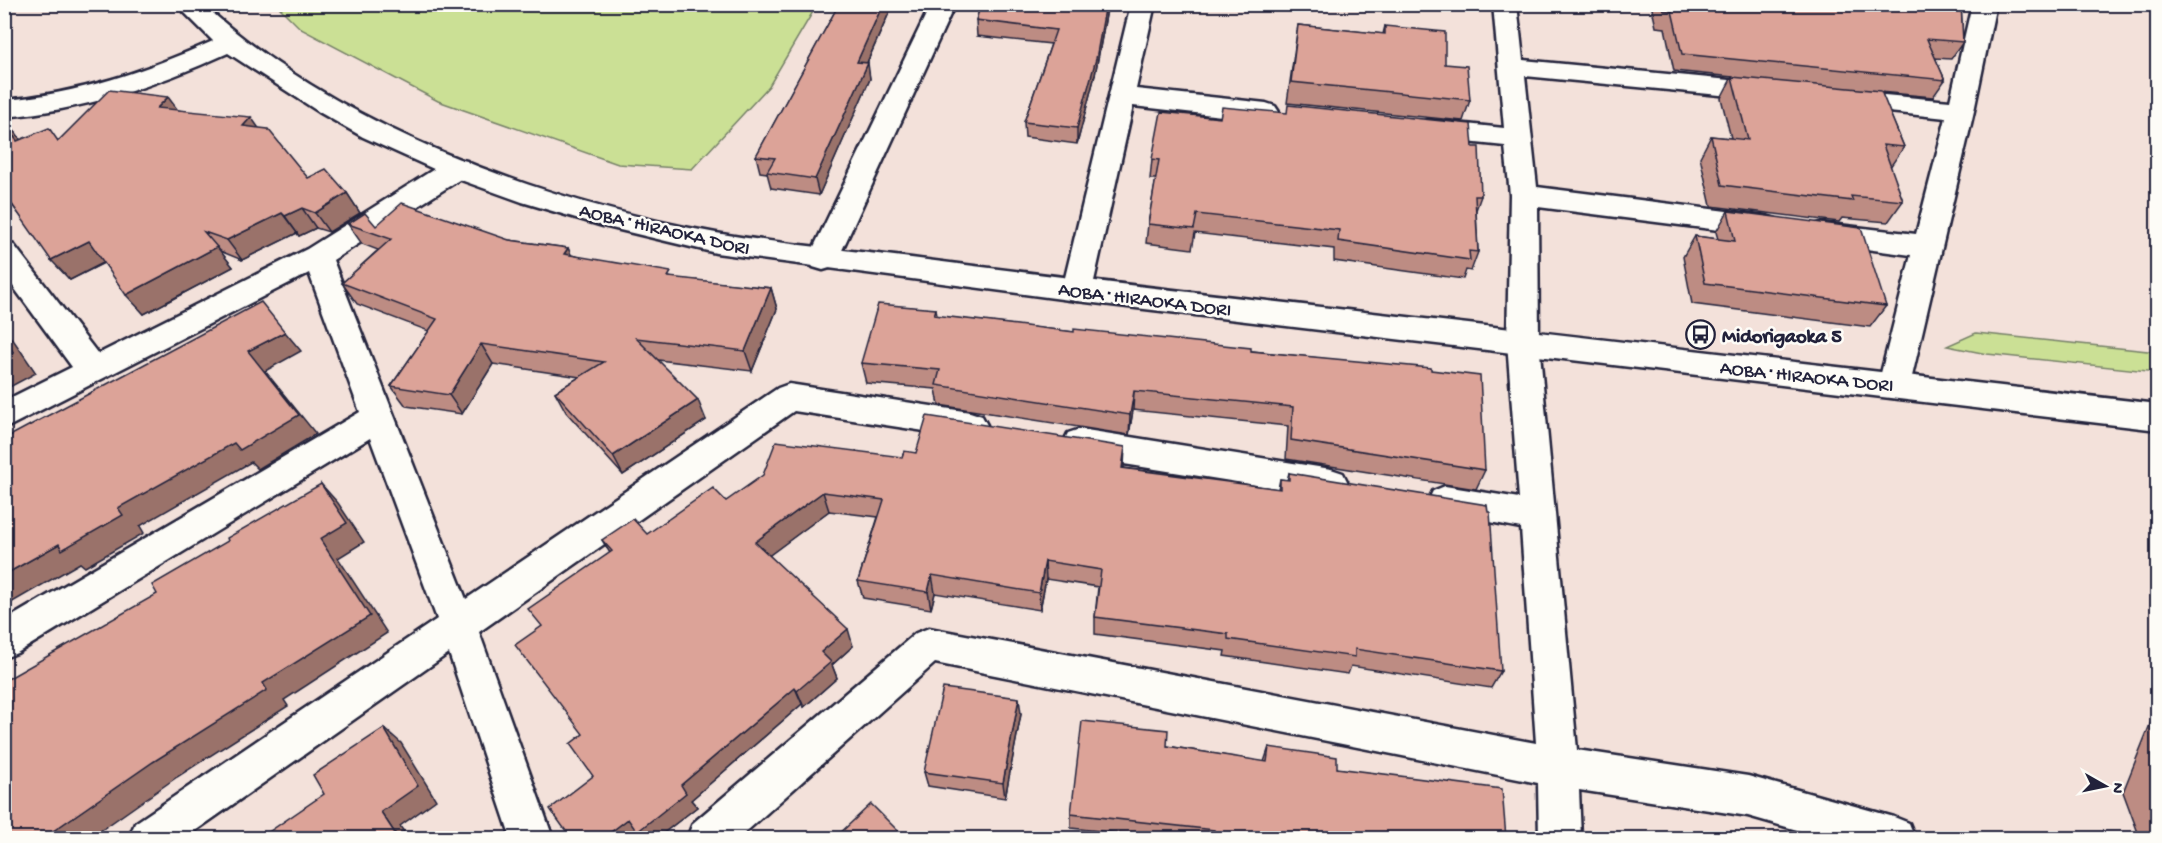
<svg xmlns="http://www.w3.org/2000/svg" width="2162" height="843" font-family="'Gochi Hand',sans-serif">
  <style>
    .green { fill: #cbe095; stroke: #768168; stroke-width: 1.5 }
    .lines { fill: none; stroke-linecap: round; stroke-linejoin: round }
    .street-casing { stroke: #22223b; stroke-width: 5 }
    .secondary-casing { stroke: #22223b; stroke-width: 5 }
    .street { fill: #fdfcf7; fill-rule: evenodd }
    .secondary { fill: #fdfcf7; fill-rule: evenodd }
    .wall { fill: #bd8c83; stroke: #22223b; stroke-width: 1.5 }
    .shaded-wall { fill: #9a726a; stroke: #22223b; stroke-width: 1.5 }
    .building { fill: #dca398; stroke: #22223b; stroke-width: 1.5 }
    .labels { text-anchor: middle; stroke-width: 5; stroke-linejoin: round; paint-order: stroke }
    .street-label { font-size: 20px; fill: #22223b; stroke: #fdfcf7 }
    .poi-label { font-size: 20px; font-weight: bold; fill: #22223b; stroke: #fdfcf7; text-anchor: start }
  </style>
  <rect width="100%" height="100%" fill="#f3e1da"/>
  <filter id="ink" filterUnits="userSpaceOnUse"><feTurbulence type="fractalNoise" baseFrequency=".0167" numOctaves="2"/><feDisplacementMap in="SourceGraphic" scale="12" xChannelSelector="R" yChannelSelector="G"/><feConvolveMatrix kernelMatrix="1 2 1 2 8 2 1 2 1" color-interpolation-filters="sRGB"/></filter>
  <g filter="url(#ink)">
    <!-- green -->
    <g class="green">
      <polygon points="277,5 817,5 769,86 692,169 618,164 438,101 301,29"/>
      <polygon points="1976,333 2157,352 2157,372 1987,354 1947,346"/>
    </g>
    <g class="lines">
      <defs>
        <g id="street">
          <polygon points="931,4 955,4 838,259 833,267 823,270 813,267 808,259"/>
          <polygon points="1131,4 1155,4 1136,89 1266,103 1275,106 1279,112 1275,118 1266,121 1133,106 1092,290 1088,298 1077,301 1066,298 1062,290"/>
          <polygon points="1493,4 1517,4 1523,60 1771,84 1780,86 1784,92 1780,98 1771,100 1525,76 1537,187 1766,216 1776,219 1780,226 1776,233 1766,236 1538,207 1539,342 1577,750 1748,776 1894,817 1909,823 1915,838 1825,838 1748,816 1579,790 1581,838 1539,838 1538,783 935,663 739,838 687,838 693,823 916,633 929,628 1536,743 1521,528 1433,511 1428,501 1433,491 1445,486 1519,498 1507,342 1510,195 1505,146 1428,138 1418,135 1415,129 1418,123 1428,120 1504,128"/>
          <polygon points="1972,4 1996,4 1974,111 1910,385 1905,394 1894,398 1883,394 1878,385 1911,255 1821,243 1811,240 1806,233 1811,226 1821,223 1916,234 1946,118 1841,107 1832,105 1828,99 1832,93 1841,91 1950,101"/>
          <polygon points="457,159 467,161 471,168 467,175 333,260 466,599 778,388 789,384 970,412 982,416 987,425 982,434 970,438 794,411 479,632 553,838 511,838 449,653 185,838 129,838 135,823 437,619 370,438 17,653 4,658 4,621 360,412 309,273 4,429 4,401 72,367 4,274 4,242 14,245 98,354 307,249 447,161"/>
          <polygon points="1080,429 1331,469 1343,473 1348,483 1343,493 1331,497 1080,457 1068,453 1063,443 1068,433"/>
        </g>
        <path id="secondary" d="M176,4H203C335,126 540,201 716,233C786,245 857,251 927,260C1058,277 1189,292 1321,307C1600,339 1879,372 2158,404V430L1077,301L716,253L603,226L522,202L447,175L363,137L319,112L228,53C156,86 84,110 4,117V100C79,94 145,71 213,41Z"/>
      </defs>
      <!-- street casing -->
      <use href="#street" class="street-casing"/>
      <!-- secondary casing -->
      <use href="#secondary" class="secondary-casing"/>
      <!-- street -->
      <use href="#street" class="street"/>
      <!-- secondary -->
      <use href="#secondary" class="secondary"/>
    </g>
    <!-- wall -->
    <g class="wall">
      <polygon points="839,4 893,4 867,63 870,79 819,195 771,188 767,173 760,172 756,156"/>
      <polygon points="981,4 1108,4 1095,75 1077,144 1025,137 1024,122 1051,44 977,36 976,20"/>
      <polygon points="1651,4 1961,4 1963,42 1951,59 1935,58 1945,80 1933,97 1881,92 1904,147 1890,167 1903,201 1888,222 1842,218 1839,222 1711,206 1700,157 1711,136 1731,138 1721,98 1732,77 1674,71 1665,28 1656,27"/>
      <polygon points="1298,25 1383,34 1385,26 1445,64 1470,100 1463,121 1287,103"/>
      <polygon points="178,110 258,128 308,178 347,193 360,213 329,232 316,228 299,236 297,233 242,260 220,251 233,267 144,314 104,263 70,280 12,205 4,208 16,133 21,140 59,140"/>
      <polygon points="1473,147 1481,196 1476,210 1478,252 1471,271 1466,270 1463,279 1334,261 1334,249 1195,233 1192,249 1146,243 1148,224 1156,179 1150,179 1152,159"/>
      <polygon points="1728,211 1886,306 1870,327 1692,304 1683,257 1695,236 1718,239 1716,232"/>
      <polygon points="348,224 376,226 509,240 568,248 571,255 673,278 771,288 777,309 752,371 658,360 706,420 623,475 566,412 555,392 580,377 493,364 462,414 406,406 391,386 429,331 357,304 342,283 378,250 362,244"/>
      <polygon points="936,309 937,316 1074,332 1431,370 1485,470 1476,489 1286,459 1288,426 1133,410 1129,435 939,405 936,389 866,383 861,363"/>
      <polygon points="916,453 1124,468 1278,489 1280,479 1287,480 1289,473 1501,671 1491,688 1351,666 1348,674 1224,656 1225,651 1095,634 1095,617 1098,587 1046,579 1040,610 935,593 931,609 863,598 858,581 878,517 829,511 769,555 853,646 832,665 837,678 804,707 802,704 691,800 697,807 657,838 643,838 593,776 583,734 542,627 610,553 602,540 647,534 726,501"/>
      <polygon points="2157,707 2157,838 2140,838 2123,792"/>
      <polygon points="1021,714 1005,798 928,786 924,772"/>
      <polygon points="1167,746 1264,762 1269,747 1337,768 1506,838 1165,838 1071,828 1071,814"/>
    </g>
    <!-- shaded-wall -->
    <g class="shaded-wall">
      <polygon points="883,4 893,4 860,78 857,62"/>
      <polygon points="1106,4 1108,4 1095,75 1077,144 1077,128"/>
      <polygon points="868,63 870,79 819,195 815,179"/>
      <polygon points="168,97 183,117 157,108"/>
      <polygon points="251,117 265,137 243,126"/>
      <polygon points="4,120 16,133 35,161 17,141 4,123"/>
      <polygon points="4,191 16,203 4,208"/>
      <polygon points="347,193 360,213 329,232 315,213"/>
      <polygon points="302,208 316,228 299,236 285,216"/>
      <polygon points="282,213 297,233 242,260 227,240"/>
      <polygon points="89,241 107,261 70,280 51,260"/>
      <polygon points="217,247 233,267 144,314 126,295"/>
      <polygon points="568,248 578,269 564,254"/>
      <polygon points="771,288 777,309 752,371 745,351"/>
      <polygon points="4,331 14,341 36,373 4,390"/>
      <polygon points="285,332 301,351 265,371 316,434 258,469 251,462 140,526 144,533 85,567 80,563 4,607 4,575 59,544 118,508 248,351"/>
      <polygon points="481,344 493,364 462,414 449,395"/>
      <polygon points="1134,391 1133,410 1129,435 1130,415"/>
      <polygon points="698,400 706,420 623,475 613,456"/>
      <polygon points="1125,447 1124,466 1121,487 1122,468"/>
      <polygon points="321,484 338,503 364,542 338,558 387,633 284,700 288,706 177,777 90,838 43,838 263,683 320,539"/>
      <polygon points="823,492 829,511 763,560 755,542"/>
      <polygon points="1045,561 1046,579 1040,610 1039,593"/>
      <polygon points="932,575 935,593 931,609 928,592"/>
      <polygon points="848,629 853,646 832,665 837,678 804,707 797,691 821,652"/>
      <polygon points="795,688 802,704 691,800 697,807 657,838 643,838 639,834 633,838 603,838 628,819 681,785"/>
      <polygon points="1019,698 1021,714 1005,798 1003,783"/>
      <polygon points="384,728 401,743 436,800 400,826 408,838 398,838 381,812"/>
    </g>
    <!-- building -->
    <g class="building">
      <polygon points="839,4 883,4 857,62 868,63 815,179 767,172 775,158 756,156"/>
      <polygon points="981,4 1106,4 1096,59 1077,128 1024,122 1056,30 976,20"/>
      <polygon points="1662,4 1961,4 1963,42 1927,39 1945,80 1682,54 1672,11 1664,10"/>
      <polygon points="1298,25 1385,34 1385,26 1445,32 1445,64 1467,66 1470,100 1291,82"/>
      <polygon points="1732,77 1881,91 1904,147 1883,145 1903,201 1851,196 1853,201 1722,185 1711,136 1748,140"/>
      <polygon points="109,90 168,97 157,108 251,117 243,126 268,129 308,178 326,169 347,193 315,213 302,208 285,216 282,213 227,240 204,232 217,247 126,295 89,241 51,260 4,193 4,123 17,141 49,128 58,141"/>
      <polygon points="1288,105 1471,124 1473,147 1479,147 1481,196 1475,196 1478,252 1469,251 1470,260 1338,241 1339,230 1197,214 1194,229 1148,224 1159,160 1152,159 1161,112 1220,118 1222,107 1287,113"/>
      <polygon points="402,203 509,240 568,248 564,254 671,272 668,277 771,288 745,351 636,338 698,400 613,456 555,392 604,362 481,344 449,395 391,386 437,319 342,283 391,239 348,224 365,213 376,226"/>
      <polygon points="1728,211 1861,228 1886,306 1705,283 1695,236 1735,241"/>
      <polygon points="261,302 285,332 248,351 299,415 240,450 234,443 118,508 123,515 62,550 59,544 4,575 4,439"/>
      <polygon points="878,304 936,309 934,315 1074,332 1074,329 1251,348 1251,351 1431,368 1431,370 1480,376 1485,470 1291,440 1293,407 1134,391 1130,415 936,385 940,370 861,363"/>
      <polygon points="4,339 14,353 4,358"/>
      <polygon points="927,416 1125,447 1122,468 1280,489 1280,479 1289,480 1289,473 1487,505 1488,512 1490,512 1501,671 1355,649 1355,657 1228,639 1228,634 1095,617 1101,570 1045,561 1039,593 932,575 928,592 858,581 884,500 823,492 755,542 848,629 821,652 831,662 797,691 795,688 681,785 686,793 637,832 628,819 603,838 571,838 550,809 593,776 570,744 583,734 515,645 542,626 528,609 612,551 602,540 633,519 647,534 713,488 726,501 763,475 776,441 902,457 904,451 916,453"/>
      <polygon points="321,484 347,523 320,539 370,616 263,683 267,690 153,762 43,838 4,838 4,681 157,594 152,585 228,541 227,538"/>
      <polygon points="943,688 1019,698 1003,783 924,772"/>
      <polygon points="1082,721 1168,730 1167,746 1267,762 1269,747 1337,757 1337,768 1502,789 1506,838 1213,838 1214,830 1071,814"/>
      <polygon points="384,728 418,786 381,812 398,838 260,838 324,794 313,775"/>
      <polygon points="871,804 905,838 835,838"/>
    </g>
  </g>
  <!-- icons -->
  <defs>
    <symbol id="bus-ring" viewBox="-11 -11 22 22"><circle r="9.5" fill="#fdfcf7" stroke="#22223b" stroke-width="1.5"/><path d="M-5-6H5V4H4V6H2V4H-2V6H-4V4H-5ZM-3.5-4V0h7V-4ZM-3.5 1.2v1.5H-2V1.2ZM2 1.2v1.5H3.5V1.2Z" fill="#22223b"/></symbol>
  </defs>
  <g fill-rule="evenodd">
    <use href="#bus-ring" x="1684" y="318" width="33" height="33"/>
  </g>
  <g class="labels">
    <!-- street labels -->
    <g class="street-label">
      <text transform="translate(665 228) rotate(13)" y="7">AOBA･HIRAOKA DORI</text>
      <text transform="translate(1145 298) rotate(7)" y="7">AOBA･HIRAOKA DORI</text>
      <text transform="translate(1807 375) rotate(6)" y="7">AOBA･HIRAOKA DORI</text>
    </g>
    <!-- poi labels -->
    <g class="poi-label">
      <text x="1722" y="342">Midorigaoka 5</text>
    </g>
  </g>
  <!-- margin -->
  <rect width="2162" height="843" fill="none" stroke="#fdfcf7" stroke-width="24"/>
  <rect x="12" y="12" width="2138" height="819" fill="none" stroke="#22223b" stroke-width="2" filter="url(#ink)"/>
  <!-- north arrow -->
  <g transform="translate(2105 786) rotate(99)" stroke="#fdfcf7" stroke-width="4.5" paint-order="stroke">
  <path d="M0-4.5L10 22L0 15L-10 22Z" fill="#22223b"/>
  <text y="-9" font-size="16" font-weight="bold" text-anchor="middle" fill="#22223b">N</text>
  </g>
</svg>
